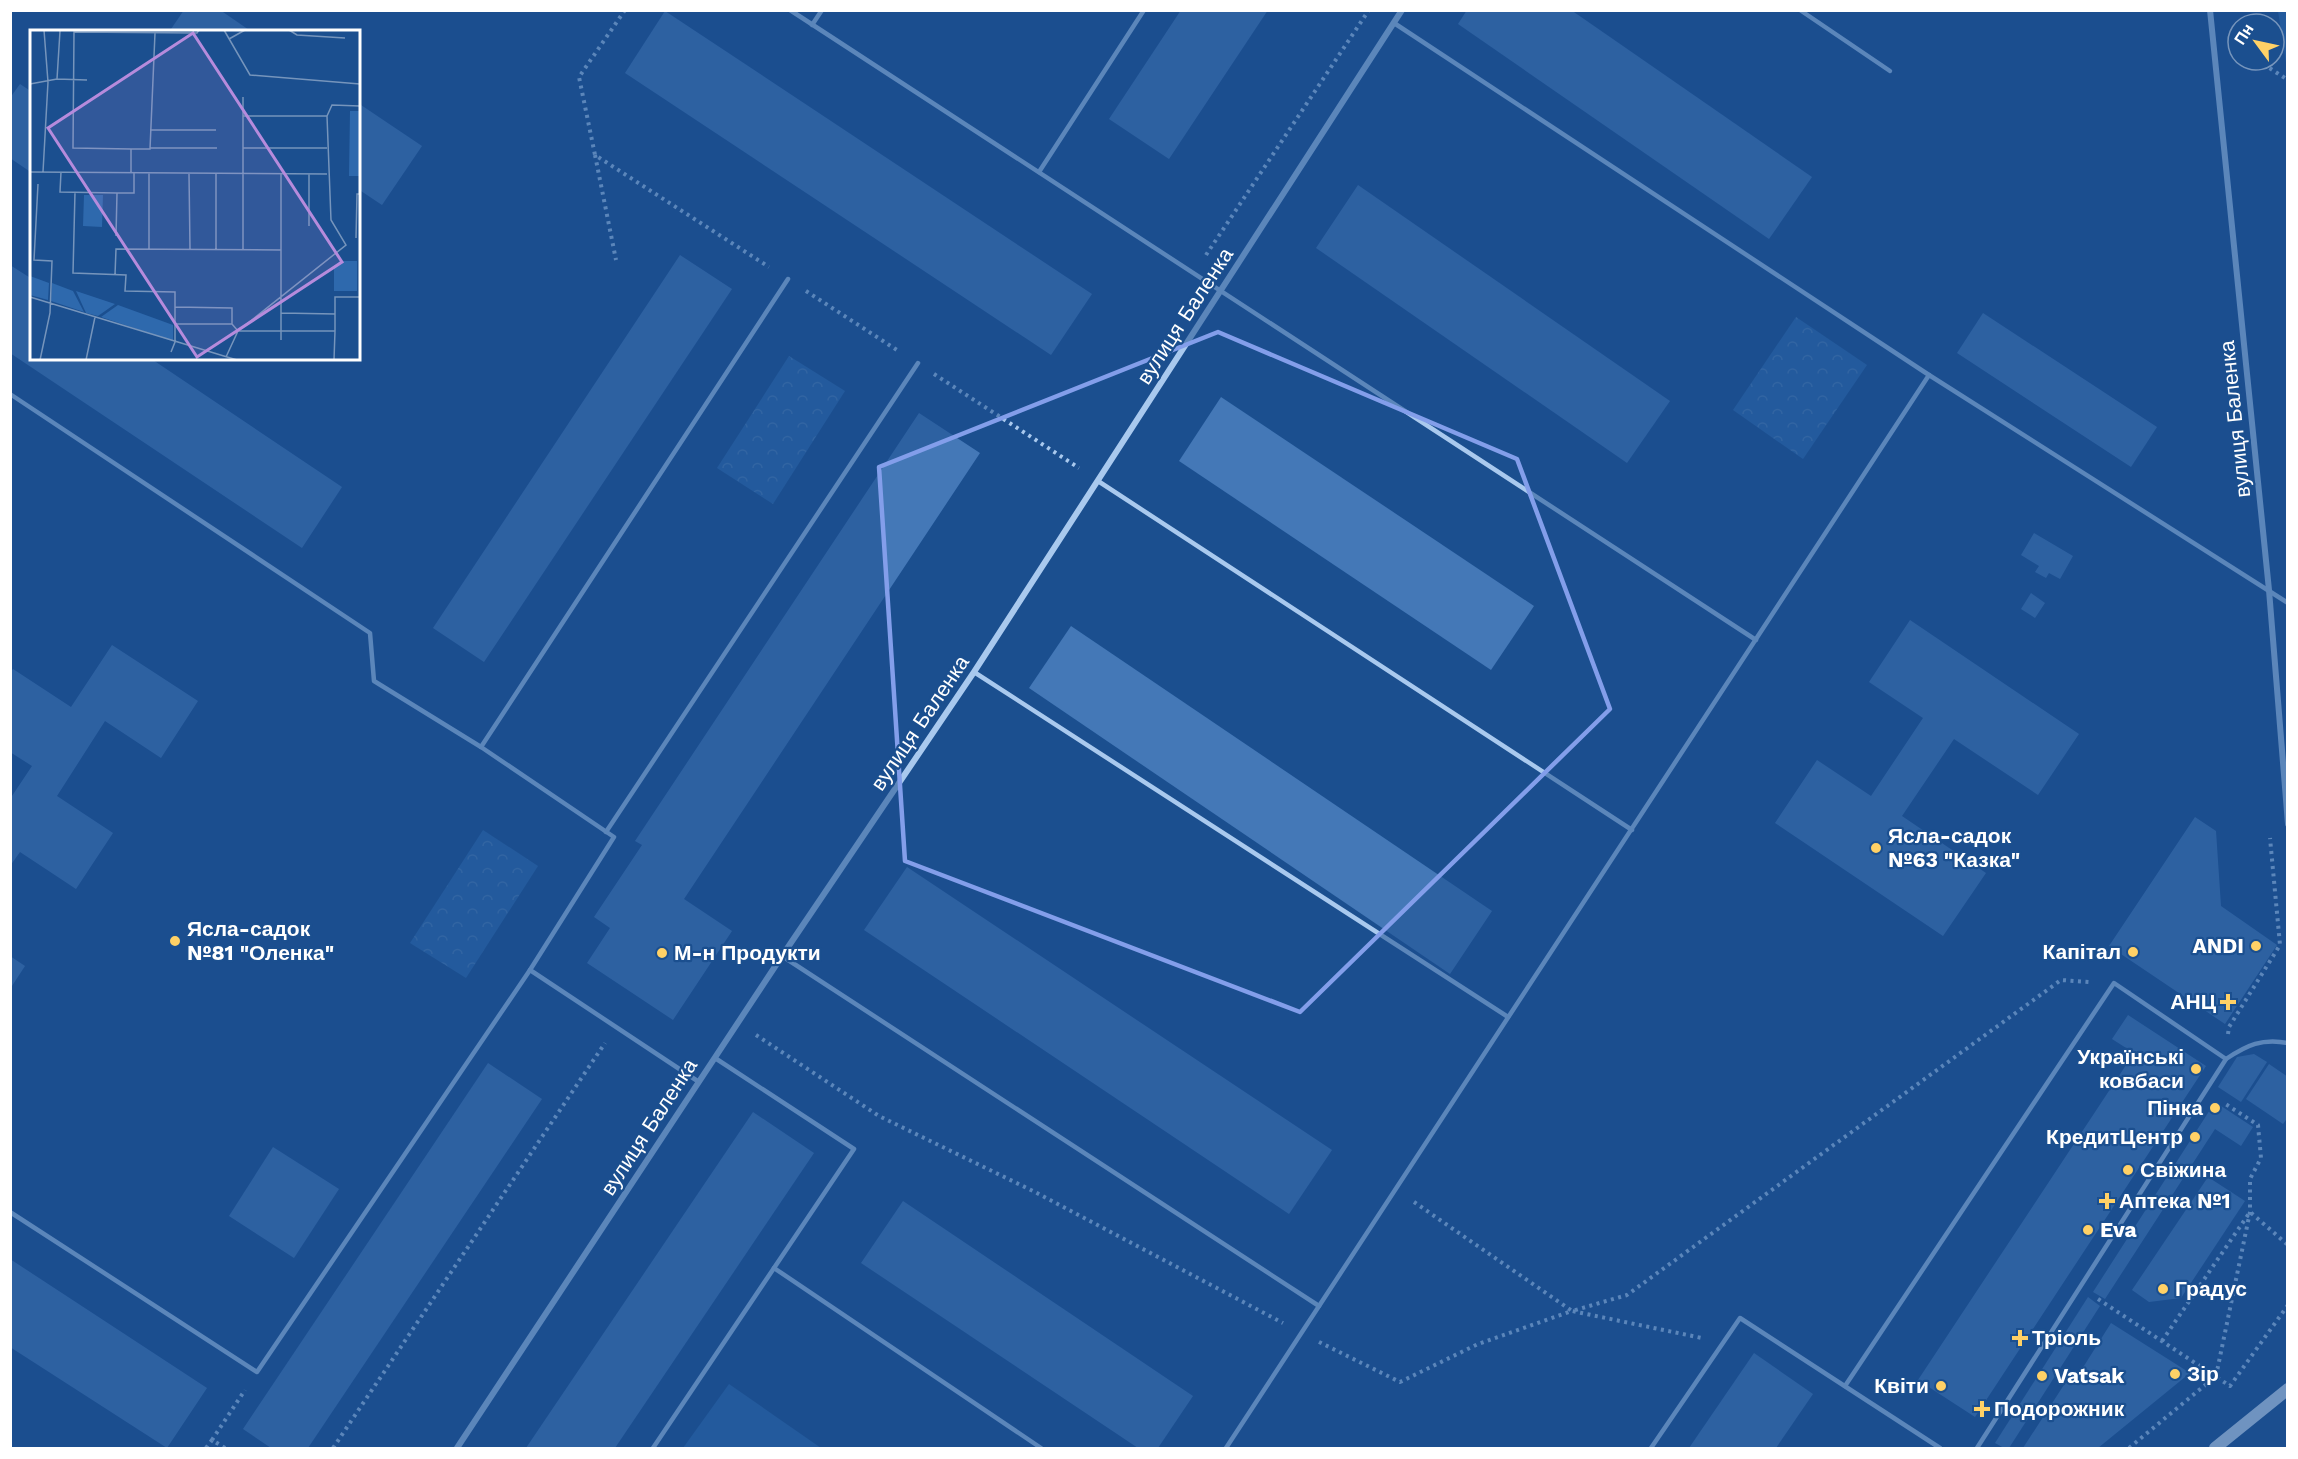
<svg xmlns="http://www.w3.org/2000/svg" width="2298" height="1459" font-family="'Work Sans',sans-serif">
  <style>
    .grass { fill: #2e69ad }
    .park { fill: url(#park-crowns) }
    .building { fill: #4478b7 }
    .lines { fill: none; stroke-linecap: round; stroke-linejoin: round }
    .path { stroke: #a9c9ee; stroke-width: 4; stroke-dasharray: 3 4.5; stroke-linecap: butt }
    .lane { stroke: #a9c9ee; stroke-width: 4.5 }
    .street { stroke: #a9c9ee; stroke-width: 6 }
    .secondary { stroke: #d6e6fa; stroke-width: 12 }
    .marked { fill: none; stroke: #839eea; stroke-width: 4.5; stroke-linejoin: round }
    .poi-dot { fill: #ffd166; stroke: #1b4f8f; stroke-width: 2 }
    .labels { text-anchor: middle; stroke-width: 4.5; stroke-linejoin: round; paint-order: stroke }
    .street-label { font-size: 21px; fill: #fff; stroke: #1b4f8f }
    .poi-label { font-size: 21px; font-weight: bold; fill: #fff; stroke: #1b4f8f; text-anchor: start }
    .inset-road { fill: none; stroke: #7695bc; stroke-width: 1.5 }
    .view { fill: #b68bdc; fill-opacity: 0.15; stroke: #b68bdc; stroke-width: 3 }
    .inset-edge { fill: none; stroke: #fff; stroke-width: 3 }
  </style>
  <defs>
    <pattern id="park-crowns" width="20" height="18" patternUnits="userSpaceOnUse" patternTransform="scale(1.5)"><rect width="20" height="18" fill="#2e69ad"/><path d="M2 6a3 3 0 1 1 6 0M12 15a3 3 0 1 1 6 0" fill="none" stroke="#4d80b9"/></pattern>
  </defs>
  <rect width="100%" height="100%" fill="#1b4f8f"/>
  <!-- grass -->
  <g class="grass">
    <polygon points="2278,11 2287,11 2287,70 2287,69"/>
    <polygon points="729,1384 821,1448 683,1448"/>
  </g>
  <!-- park -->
  <g class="park">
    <polygon points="1796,317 1867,365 1803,459 1733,410"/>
    <polygon points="789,356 845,391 773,504 717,468"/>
    <polygon points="483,830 538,866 466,978 410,943"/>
  </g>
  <!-- building -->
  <g class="building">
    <polygon points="184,10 220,10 252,32 169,32"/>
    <polygon points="1181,10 1268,10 1169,159 1109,119"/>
    <polygon points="1467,10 1571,10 1812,177 1769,239 1458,24"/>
    <polygon points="665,11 1092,294 1051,355 625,73"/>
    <polygon points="20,84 32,92 32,173 10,158 10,98"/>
    <polygon points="358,103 422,146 382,205 358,189"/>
    <polygon points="1358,185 1670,401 1627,463 1316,248"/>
    <polygon points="680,255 732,289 484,662 433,628"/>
    <polygon points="10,265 32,279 32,358 150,358 342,487 302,548 10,353"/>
    <polygon points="1983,313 2157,427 2131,467 1957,353"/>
    <polygon points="1221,397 1534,606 1491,670 1179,461"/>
    <polygon points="919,413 980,453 684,899 732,931 673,1020 587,963 610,928 594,917 642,845 635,841"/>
    <polygon points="2034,533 2073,556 2060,579 2049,573 2046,578 2035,572 2039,566 2021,555"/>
    <polygon points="2031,593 2045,603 2035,618 2021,609"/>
    <polygon points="1910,620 2079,734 2038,795 1954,739 1902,816 1986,873 1943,936 1775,823 1817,760 1871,796 1923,718 1869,682"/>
    <polygon points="1071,626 1492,911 1450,974 1029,688"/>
    <polygon points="112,645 198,701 161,758 105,721 57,796 113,833 76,889 20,852 10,866 10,799 32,766 10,752 10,673 13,669 71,707"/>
    <polygon points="2195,817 2216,831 2221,906 2277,945 2225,1024 2109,946"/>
    <polygon points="907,867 1332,1150 1289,1214 864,930"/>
    <polygon points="10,956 25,966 10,989"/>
    <polygon points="2128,1015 2206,1066 1975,1417 1918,1380 2134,1053 2112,1039"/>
    <polygon points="2254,1054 2267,1062 2241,1102 2218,1087 2237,1057"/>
    <polygon points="488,1063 542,1099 308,1448 271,1448 243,1429"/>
    <polygon points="2269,1064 2288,1077 2288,1117 2283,1124 2246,1099"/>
    <polygon points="2215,1102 2253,1127 2241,1146 2215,1129 2105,1299 2093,1292"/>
    <polygon points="753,1112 814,1153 615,1448 526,1448"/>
    <polygon points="273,1147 339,1189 294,1258 229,1216"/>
    <polygon points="2208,1177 2245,1201 2181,1298 2149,1302 2132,1290"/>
    <polygon points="903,1201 1193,1396 1158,1448 1138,1448 861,1263"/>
    <polygon points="10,1259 207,1388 167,1448 10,1347"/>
    <polygon points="2088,1297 2100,1306 2009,1448 2004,1448 1995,1443"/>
    <polygon points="2111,1323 2190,1373 2098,1448 2023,1448 2071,1374 2077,1377"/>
    <polygon points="1754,1353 1813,1394 1776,1448 1689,1448"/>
  </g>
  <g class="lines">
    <!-- path -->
    <g class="path">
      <polyline points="625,10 579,77 595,155 769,267"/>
      <polyline points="2257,60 2288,80"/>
      <polyline points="595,155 616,260"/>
      <polyline points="1206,255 1369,10"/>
      <polyline points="806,291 900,352"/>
      <polyline points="934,374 1079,468"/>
      <polyline points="2228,1034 2229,1027 2280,945 2270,838"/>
      <polyline points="756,1035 879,1116 1033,1191 1283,1323"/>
      <polyline points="1414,1202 1572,1311 1627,1295 2061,980 2089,982"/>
      <polyline points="2098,1299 2230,1386 2288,1305"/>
      <polyline points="2162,1341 2250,1212 2288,1245"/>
      <polyline points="1319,1342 1400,1382 1478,1344 1572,1311 1702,1338"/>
      <polyline points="206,1448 212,1440"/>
      <polyline points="225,1448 212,1440 245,1390"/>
      <polyline points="333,1448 605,1043"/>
      <polyline points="2129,1448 2216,1376 2250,1212 2250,1179 2261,1158 2258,1125 2224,1103"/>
    </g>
    <!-- lane -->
    <g class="lane">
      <polyline points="790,10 1756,640"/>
      <polyline points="1800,10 1890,71"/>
      <polyline points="1394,23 1929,375"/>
      <polyline points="812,25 822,10"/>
      <polyline points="1039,172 1144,10"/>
      <polyline points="10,394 370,633 374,681 481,747 614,837 530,970 699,1082"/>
      <polyline points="1098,481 1632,830"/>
      <polyline points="974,672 1508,1017"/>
      <polyline points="481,747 788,279"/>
      <polyline points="606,832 918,363"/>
      <polyline points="782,956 1319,1306"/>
      <polyline points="715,1058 854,1149 774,1268 1041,1448"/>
      <polyline points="10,1212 257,1372 530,970"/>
      <polyline points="1845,1386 2114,983 2226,1059"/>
      <polyline points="653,1448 774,1268"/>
      <polyline points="1226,1448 1929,375 2288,603"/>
      <polyline points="1651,1448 1740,1318 1940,1448"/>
      <path d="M1977,1448L2226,1059C2247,1045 2262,1038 2288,1043"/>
    </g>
    <!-- street -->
    <g class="street">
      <polyline points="2210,10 2269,590 2288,824"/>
      <polyline points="457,1448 782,956 974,672 1402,10"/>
    </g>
    <!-- secondary -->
    <polyline class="secondary" points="2215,1448 2288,1389"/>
  </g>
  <!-- marked area -->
  <path d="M0 0H2298V1459H0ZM1218,332L1517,459L1610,709L1300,1012L905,861L879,467Z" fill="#1b4f8f" fill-opacity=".55" fill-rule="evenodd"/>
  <path class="marked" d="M1218,332L1517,459L1610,709L1300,1012L905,861L879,467Z"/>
  <!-- markers -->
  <g class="poi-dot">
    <circle cx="1876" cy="848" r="6"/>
    <circle cx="175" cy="941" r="6"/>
    <circle cx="2256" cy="946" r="6"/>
    <circle cx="2133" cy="952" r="6"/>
    <circle cx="662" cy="953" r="6"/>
    <path d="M2225 993h6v6h6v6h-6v6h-6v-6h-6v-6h6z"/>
    <circle cx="2196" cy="1069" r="6"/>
    <circle cx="2215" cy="1108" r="6"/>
    <circle cx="2195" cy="1137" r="6"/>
    <circle cx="2128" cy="1170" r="6"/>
    <path d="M2104 1192h6v6h6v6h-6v6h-6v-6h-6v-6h6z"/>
    <circle cx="2088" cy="1230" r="6"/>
    <circle cx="2163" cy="1289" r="6"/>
    <path d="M2017 1329h6v6h6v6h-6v6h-6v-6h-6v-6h6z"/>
    <circle cx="2175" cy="1374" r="6"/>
    <circle cx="2042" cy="1376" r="6"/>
    <circle cx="1941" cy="1386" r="6"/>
    <path d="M1979 1400h6v6h6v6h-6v6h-6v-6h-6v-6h6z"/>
  </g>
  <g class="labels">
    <!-- street labels -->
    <g class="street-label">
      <text transform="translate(1185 316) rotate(-57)" y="7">вулиця Баленка</text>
      <text transform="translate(2235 419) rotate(-96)" y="7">вулиця Баленка</text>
      <text transform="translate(920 723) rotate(-56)" y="7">вулиця Баленка</text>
      <text transform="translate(649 1127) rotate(-57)" y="7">вулиця Баленка</text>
    </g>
    <!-- poi labels -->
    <g class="poi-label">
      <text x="1888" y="843">Ясла-садок<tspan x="1888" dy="24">№63 "Казка"</tspan></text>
      <text x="187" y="936">Ясла-садок<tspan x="187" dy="24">№81 "Оленка"</tspan></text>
      <text x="2244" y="953" text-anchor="end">ANDI</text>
      <text x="2121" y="959" text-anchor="end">Капітал</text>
      <text x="674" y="960">М-н Продукти</text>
      <text x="2216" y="1009" text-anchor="end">АНЦ</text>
      <text x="2184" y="1064" text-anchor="end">Українські<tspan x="2184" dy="24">ковбаси</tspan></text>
      <text x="2203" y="1115" text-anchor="end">Пінка</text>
      <text x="2183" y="1144" text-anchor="end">КредитЦентр</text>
      <text x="2140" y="1177">Свіжина</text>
      <text x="2119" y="1208">Аптека №1</text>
      <text x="2100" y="1237">Eva</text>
      <text x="2175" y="1296">Градус</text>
      <text x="2032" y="1345">Тріоль</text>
      <text x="2187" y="1381">Зір</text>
      <text x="2054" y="1383">Vatsak</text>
      <text x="1929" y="1393" text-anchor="end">Квіти</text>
      <text x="1994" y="1416">Подорожник</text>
    </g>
  </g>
  <!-- overview -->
  <g transform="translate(30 30)">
    <rect width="330" height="330" fill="#1b4f8f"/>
    <path d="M320,81H330V146H319ZM54,165H73L72,197L53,196ZM310,231H327V261H304V236ZM0,246L19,253L18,270L0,265ZM22,253L43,261L54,282L21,271ZM46,261L85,274L68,286L56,283ZM88,275L143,295V311L71,287Z" fill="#2e69ad"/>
    <path class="inset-road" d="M194,0L220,45L330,54M259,0L267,5L315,8M199,9L215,0M27,49L30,1M0,54L27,49L57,50M297,86L302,75L330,76M120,100H186M120,118H187M213,118H297M101,119L43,118L44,2L167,3L169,0M0,142L297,144M13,142L18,52L14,0M31,142L30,162L87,163M101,143V119H120L125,3M159,144L160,219M8,154L4,230L22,231L20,283L10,330M45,162L43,243L96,245L95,261L145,262V312L141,322M279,196V144M86,206L87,163H104V143M326,208L327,164H330M119,219V143M186,220V144M213,220V67M251,220V144M85,245L86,219L251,220V301H305L304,330M0,267L207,330M145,277L202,278V294M251,283L305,284V301M305,284V267H330M145,294H202L208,301H251V310M196,327L208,301L316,215L301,190L297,86H213M56,330L65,287"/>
    <path class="view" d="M163,3L312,232L167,327L18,98Z"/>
    <rect width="330" height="330" class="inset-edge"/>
  </g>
  <!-- border -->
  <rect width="2298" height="1459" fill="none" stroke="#ffffff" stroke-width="24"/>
  <!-- north arrow -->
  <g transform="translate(2256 42) rotate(303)"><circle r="28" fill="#1b4f8f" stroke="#7695bc" stroke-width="1.5"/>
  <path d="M0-4.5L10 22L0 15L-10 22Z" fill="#ffd166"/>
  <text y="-9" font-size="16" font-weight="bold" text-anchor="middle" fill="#ffffff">Пн</text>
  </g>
</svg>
